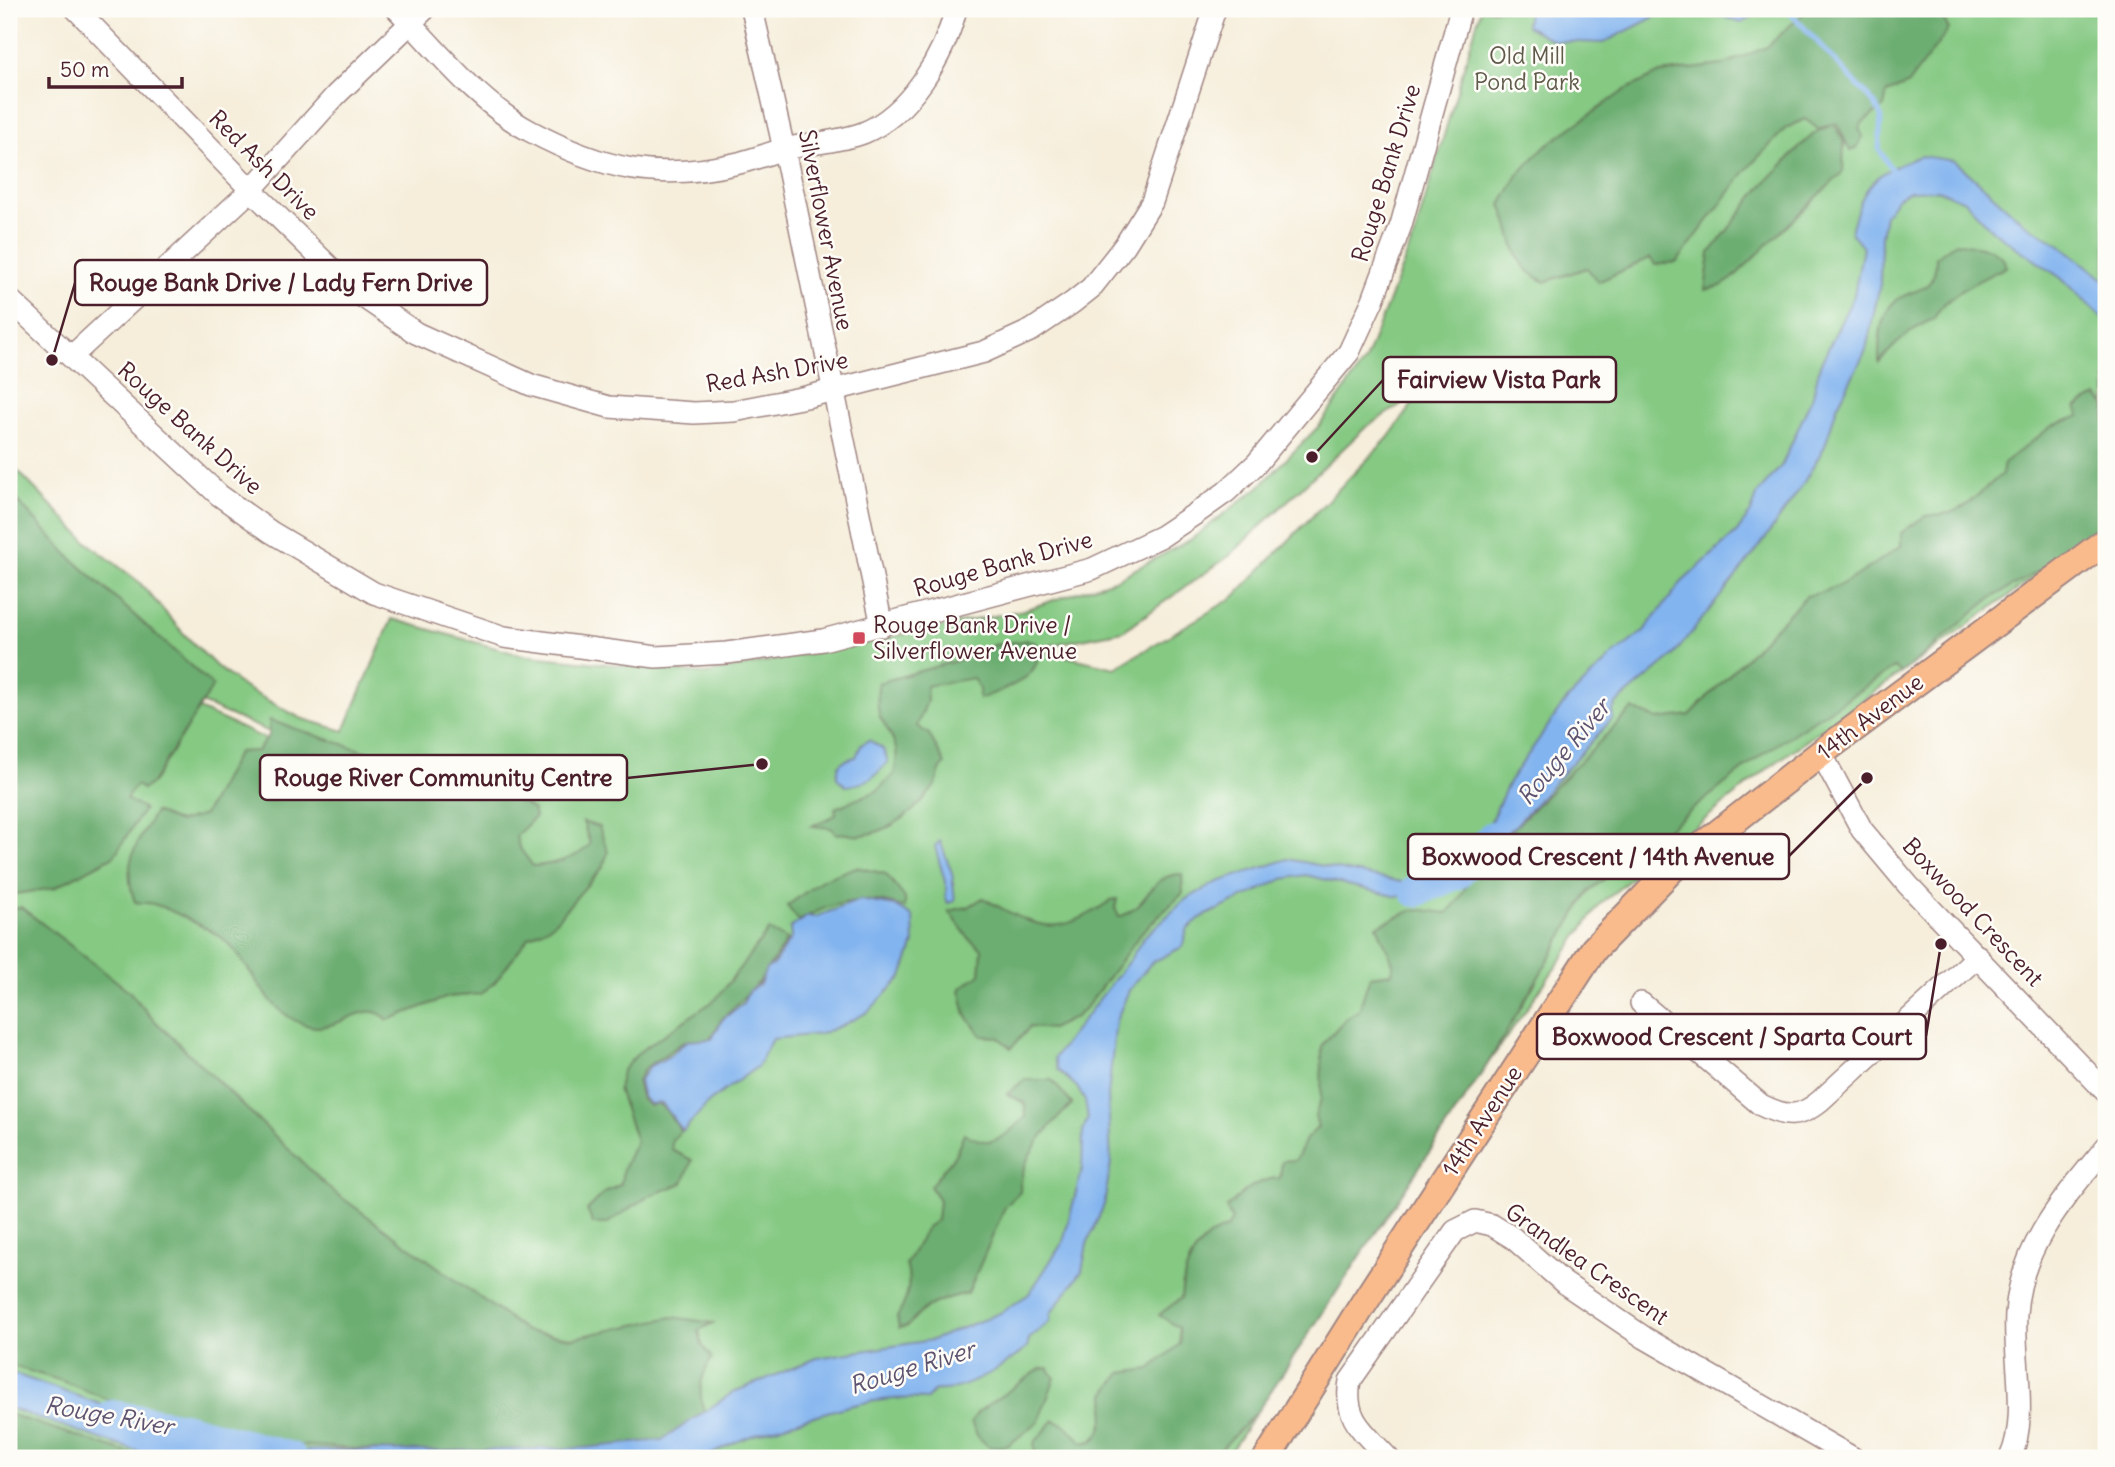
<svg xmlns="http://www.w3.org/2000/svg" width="2115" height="1467" font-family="Delius,sans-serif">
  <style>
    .green { fill: #85c983; stroke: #687457; stroke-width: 2; fill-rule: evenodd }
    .forest { fill: #6cad71; stroke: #5b664e; stroke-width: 2 }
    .water { fill: #82b4ef; stroke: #666a8d; stroke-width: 2 }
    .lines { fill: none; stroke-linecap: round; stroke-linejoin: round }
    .stream { stroke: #82b4ef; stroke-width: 5 }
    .river { stroke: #82b4ef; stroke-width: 32 }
    .minor-casing { stroke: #a08683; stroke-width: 24 }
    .major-casing { stroke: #a08683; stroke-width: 30 }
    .minor { stroke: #fff; stroke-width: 21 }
    .major { stroke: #fabb8c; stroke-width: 26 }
    .poi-dot { fill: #d1495b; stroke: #fdfcf7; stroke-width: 2.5 }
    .labels { text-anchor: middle; stroke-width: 5; stroke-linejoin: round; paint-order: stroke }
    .park-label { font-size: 23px; fill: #5f5a4a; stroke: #fdfcf7 }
    .street-label { font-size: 23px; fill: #4a1f2b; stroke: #fdfcf7 }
    .poi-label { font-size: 23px; fill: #4a1f2b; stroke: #fdfcf7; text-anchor: start }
    .water-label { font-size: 24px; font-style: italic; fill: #5e5370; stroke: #fdfcf7 }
    .leader { fill: none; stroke: #4a1f2b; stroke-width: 2.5 }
    .callout-dot { fill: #4a1f2b; stroke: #fdfcf7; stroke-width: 2.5 }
    .callout { fill: #fdfcf7; stroke: #4a1f2b; stroke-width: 2.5 }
    .callout-label { font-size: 24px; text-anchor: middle; font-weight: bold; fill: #4a1f2b }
  </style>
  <rect width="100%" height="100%" fill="#fdfcf7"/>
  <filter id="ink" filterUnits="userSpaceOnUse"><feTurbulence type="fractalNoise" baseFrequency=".0143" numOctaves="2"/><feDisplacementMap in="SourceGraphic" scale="14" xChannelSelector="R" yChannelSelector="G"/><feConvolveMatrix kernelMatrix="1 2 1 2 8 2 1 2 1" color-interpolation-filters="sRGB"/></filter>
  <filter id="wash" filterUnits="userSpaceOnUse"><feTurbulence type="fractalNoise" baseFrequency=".00686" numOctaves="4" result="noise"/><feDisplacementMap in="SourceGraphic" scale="28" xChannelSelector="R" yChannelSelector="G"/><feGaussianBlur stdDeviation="1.57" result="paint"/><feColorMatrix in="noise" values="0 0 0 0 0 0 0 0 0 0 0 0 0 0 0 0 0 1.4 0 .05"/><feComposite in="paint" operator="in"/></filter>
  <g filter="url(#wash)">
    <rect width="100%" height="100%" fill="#f6eedb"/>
    <!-- green -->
    <path class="green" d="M1481,9H2106V526L1771,766L1601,903L1487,1065L1226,1458H144L9,1435V462L88,543L139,582L184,634L216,666L245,688L300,718L344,731L392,619L521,655L705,674L1024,610L1117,579L1190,540L1259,487L1319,426L1365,361L1415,234ZM1422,391L1388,438L1234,597L1115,668L1043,651L985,666L932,668L1123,631L1229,556L1366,427ZM185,696L331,758L306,757L174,698Z"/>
    <!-- forest -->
    <g class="forest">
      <path d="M1808,9H1937L1949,29L1907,85L1887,93L1884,107L1863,122L1859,129L1863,136L1857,148L1850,151L1837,123L1818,129L1805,119L1786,128L1746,170L1677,262L1655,265L1650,258L1598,282L1587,268L1545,282C1508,264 1516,237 1501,205L1519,173L1544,147L1625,90L1660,73L1722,65L1767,47Z"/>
      <polygon points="1834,124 1844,142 1843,172 1732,279 1721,286 1705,290 1710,253 1761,187 1805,142 1816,132"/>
      <path d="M1956,242L1990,249L2003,258L2006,267C1983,279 1942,296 1934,319C1912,327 1894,345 1879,362C1879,344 1879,318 1892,304C1910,285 1936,299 1936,257Z"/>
      <path d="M2097,396L2106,405V524L2039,571L1990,599L1901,673L1894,668L1764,753L1589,891L1487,1065L1259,1409L1213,1458H1035L1034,1443L1054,1420L1067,1426L1082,1442C1105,1445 1106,1410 1105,1394L1121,1373L1150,1369L1180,1344L1179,1328L1159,1315L1181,1298C1183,1268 1196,1237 1227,1228L1232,1220L1226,1208C1242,1193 1257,1178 1280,1178L1282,1161L1296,1160L1306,1139L1318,1127L1315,1116L1321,1099L1322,1045L1346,1018L1359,1010L1370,976L1392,973L1393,963L1377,926L1415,909L1447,913L1458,901L1473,873L1513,829L1632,709L1658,719L1690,715L1806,596C1842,590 1871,566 1901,546V533L1925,516L1950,513L1965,506L2002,474L2004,463L2052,426L2080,416L2076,407Z"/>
      <polygon points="9,492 71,558 213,686 152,783 143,789 136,785 126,799 144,809 114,856 54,888 9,895"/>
      <path d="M1028,640L1036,643C1048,678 1004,689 979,699V689L973,678L926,686L927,701L917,726L929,734L945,764C936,772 940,779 934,787C918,809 891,832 863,835C853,837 846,832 837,834L831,828L812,826L836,815L835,808L877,791L894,774C901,746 893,739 880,717C876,709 878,692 878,683L955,661L994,645Z"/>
      <path d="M269,720L523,803L533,810L535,817L516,836L519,847L533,866C550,865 580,858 590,844L583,822L599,827L608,852L603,867L553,924L528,938L495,982L481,994L448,997L388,1020C364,995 339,1036 306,1025C265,1013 253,964 222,938C215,932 165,907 156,905C149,902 143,904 135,902C121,863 136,845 155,812L179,822L204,815L238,752L257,751L269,735Z"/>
      <path d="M856,867L886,874L905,898V908C870,894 830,901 799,921L787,906L822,880Z"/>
      <path d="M1182,874L1183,893L1142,932L1088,1005L1076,1017L1051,1029L1030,1027L1011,1048L998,1037L982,1036L966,1015L960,989L980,974L982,949L969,939L949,911L968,907L983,898C1039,929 1056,939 1111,900L1117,899L1115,908L1119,917C1152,905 1147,875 1182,874Z"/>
      <path d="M21,907L129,991L151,1017L330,1189L526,1331L573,1338L672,1317L713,1323L699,1330L702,1345L712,1358C700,1377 698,1390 704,1412L653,1446L497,1458L248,1442L180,1429L65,1382L9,1365V909Z"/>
      <polygon points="769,930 787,940 759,982 721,1020 712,1037 705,1040 685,1041 645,1068 637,1081 642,1100 650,1106 657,1103 666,1110 681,1131 672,1141 672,1150 692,1160 683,1183 651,1195 606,1224 593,1224 587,1210 604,1193 621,1184 623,1169 636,1141 618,1089 622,1071 639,1052 716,999"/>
      <path d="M1024,1080H1052L1072,1104C1048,1127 1020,1156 1020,1192L1005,1207L968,1293C943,1299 923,1304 908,1326L899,1328L897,1317C907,1301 912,1282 906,1264L927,1227L937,1220L939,1200L930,1186L955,1155L964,1133C993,1151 1003,1137 1026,1117L1025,1103L1007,1094Z"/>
      <polygon points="1048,1368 1055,1378 1038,1422 1007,1446 989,1447 978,1437 971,1422 978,1412 1040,1369"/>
      <polygon points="9,1414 143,1458 9,1458"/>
    </g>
    <!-- water -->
    <g class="water">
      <polygon points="1528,9 1765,9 1741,23 1707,11 1664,12 1603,43 1554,41 1526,26"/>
      <path d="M1921,156L1955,161L2024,223L2059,244L2106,281V322L2061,278L1994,232L1965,201L1938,190L1910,191L1898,197L1885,215L1881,236L1880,284L1866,350L1837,407L1825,446L1800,489L1760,546L1672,657L1617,703L1612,711L1613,718L1516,825L1424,898L1394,896L1306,875L1283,879L1200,918L1187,930L1182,947L1151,963L1129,990L1116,1021L1108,1095L1111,1163L1104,1205L1087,1244L1082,1271L1051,1313L1050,1321L1029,1339L1027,1348C1004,1366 964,1393 935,1390L927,1399C875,1396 842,1407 795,1422C759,1433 737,1439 705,1458H157L9,1408V1372L154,1423L304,1450L445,1451L583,1448L662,1440L734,1392L817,1358L932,1340L1000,1313L1029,1294L1063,1242L1082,1169L1083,1130L1088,1118L1085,1101L1077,1087L1058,1070L1054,1058L1131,958L1144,937L1186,899L1218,882L1288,859L1407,883L1433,878L1460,857L1489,825L1509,782L1564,703L1614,654L1643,632L1682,582L1737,532L1751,512L1758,493L1782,465L1813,395L1820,365L1854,295L1863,247L1851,232C1863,184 1874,172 1921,156Z"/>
      <path d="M869,740L883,749L888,761C876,777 866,784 846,786L837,778C837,762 842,760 856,757L861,745Z"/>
      <polygon points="940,841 952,873 955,901 948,903 945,896 947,889 935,846"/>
      <polygon points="860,900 895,906 913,917 914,943 902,977 868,1012 843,1025 820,1034 772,1039 758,1066 710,1101 683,1131 662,1103 649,1104 643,1097 639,1081 650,1066 668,1057 687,1041 712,1039 722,1020 743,1003 749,991 760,984 766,969 773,965 791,938 790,928 808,916 815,917"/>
    </g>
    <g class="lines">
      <!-- stream -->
      <polyline class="stream" points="1787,9 1875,104 1881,116 1879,149 1893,172"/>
      <!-- river -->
      <g class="river">
        <polyline points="1416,891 1457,873 1493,837"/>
        <polyline points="112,1416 183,1428 291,1458"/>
      </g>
    </g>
  </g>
  <g filter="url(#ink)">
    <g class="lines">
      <defs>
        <g id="minor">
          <polyline points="76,9 251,190 353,290 416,333 531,385 609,407 694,413 734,411 806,397 984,352 1032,330 1072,303 1091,288 1125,245 1152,202 1215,9"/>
          <path d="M397,9C437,50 479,104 530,131C603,170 658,182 739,163C755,159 769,153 785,149C810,143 839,142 863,133C910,114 944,56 956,9"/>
          <polyline points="752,9 784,149 882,626"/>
          <polyline points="9,299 219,495 271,532 374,593 504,637 656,657 727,653 823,640 1092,569 1162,536 1198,512 1226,492 1257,463 1349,352 1373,300 1401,225 1461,9"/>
          <polyline points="72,356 251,190 336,95 425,9"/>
          <polyline points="1821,753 1862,830 1908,885 2106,1092"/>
          <path d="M1641,1003L1761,1105C1785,1117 1799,1119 1820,1101L1978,956"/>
          <path d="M1388,1458C1364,1432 1343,1419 1350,1381L1455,1231L1475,1221L1492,1225L1513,1238L1564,1283L1645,1338L1853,1458"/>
          <path d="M2010,1458C2029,1419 2013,1358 2016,1314C2020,1246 2065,1197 2106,1147"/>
        </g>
        <polyline id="major" points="1267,1458 1364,1303 1594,949 1672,869 1821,753 2106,541"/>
      </defs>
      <!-- minor casing -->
      <use href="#minor" class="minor-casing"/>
      <!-- major casing -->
      <use href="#major" class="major-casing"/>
      <!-- minor -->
      <use href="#minor" class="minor"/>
      <!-- major -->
      <use href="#major" class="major"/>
    </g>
  </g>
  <!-- markers -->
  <rect class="poi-dot" x="852" y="631" width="14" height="14" rx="3.5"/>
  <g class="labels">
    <!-- park labels -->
    <g class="park-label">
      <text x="1527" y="64">Old Mill<tspan x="1527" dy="26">Pond Park</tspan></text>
    </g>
    <!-- street labels -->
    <g class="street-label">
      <text transform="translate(264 165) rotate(45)" y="8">Red Ash Drive</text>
      <text transform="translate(1386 173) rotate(-73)" y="8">Rouge Bank Drive</text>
      <text transform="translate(826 230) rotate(79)" y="8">Silverflower Avenue</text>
      <text transform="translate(777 372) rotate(-10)" y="8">Red Ash Drive</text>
      <text transform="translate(190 428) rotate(42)" y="8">Rouge Bank Drive</text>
      <text transform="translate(1003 564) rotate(-16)" y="8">Rouge Bank Drive</text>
      <text transform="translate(1870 717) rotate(-37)" y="8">14th Avenue</text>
      <text transform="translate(1973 912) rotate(47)" y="8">Boxwood Crescent</text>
      <text transform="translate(1482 1121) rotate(-57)" y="8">14th Avenue</text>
      <text transform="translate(1587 1264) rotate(35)" y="8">Grandlea Crescent</text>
    </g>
    <!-- poi labels -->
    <g class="poi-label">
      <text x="873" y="633">Rouge Bank Drive /<tspan x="873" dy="26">Silverflower Avenue</tspan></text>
    </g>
    <!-- water labels -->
    <g class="water-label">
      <text transform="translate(1564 752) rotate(-50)" y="8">Rouge River</text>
      <text transform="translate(912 1368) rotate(-17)" y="8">Rouge River</text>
      <text transform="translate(109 1416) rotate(10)" y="8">Rouge River</text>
    </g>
  </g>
  <!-- callouts -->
  <path class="leader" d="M52 360L75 283M1312 457L1383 380M762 764L627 778M1867 778L1789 856M1941 944L1926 1036"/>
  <g class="callout-dot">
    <circle cx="52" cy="360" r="7"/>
    <circle cx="1312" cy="457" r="7"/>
    <circle cx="762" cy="764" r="7"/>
    <circle cx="1867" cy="778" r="7"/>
    <circle cx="1941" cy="944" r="7"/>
  </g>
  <g class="callout">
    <rect x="75" y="260" width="412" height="45" rx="7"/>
    <rect x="1383" y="357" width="233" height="45" rx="7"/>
    <rect x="260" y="755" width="367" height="45" rx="7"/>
    <rect x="1408" y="834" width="381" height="45" rx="7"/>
    <rect x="1537" y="1014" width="389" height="45" rx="7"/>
  </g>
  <g class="callout-label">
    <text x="281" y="291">Rouge Bank Drive / Lady Fern Drive</text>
    <text x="1499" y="388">Fairview Vista Park</text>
    <text x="443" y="786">Rouge River Community Centre</text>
    <text x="1598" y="865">Boxwood Crescent / 14th Avenue</text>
    <text x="1732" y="1045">Boxwood Crescent / Sparta Court</text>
  </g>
  <!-- margin -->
  <rect width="2115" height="1467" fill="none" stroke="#fdfcf7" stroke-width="35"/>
  <!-- scale -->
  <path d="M49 77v10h133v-10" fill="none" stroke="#4a1f2b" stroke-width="3.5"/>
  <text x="60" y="77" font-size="21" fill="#4a1f2b" stroke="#fdfcf7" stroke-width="5" paint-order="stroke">50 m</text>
</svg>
